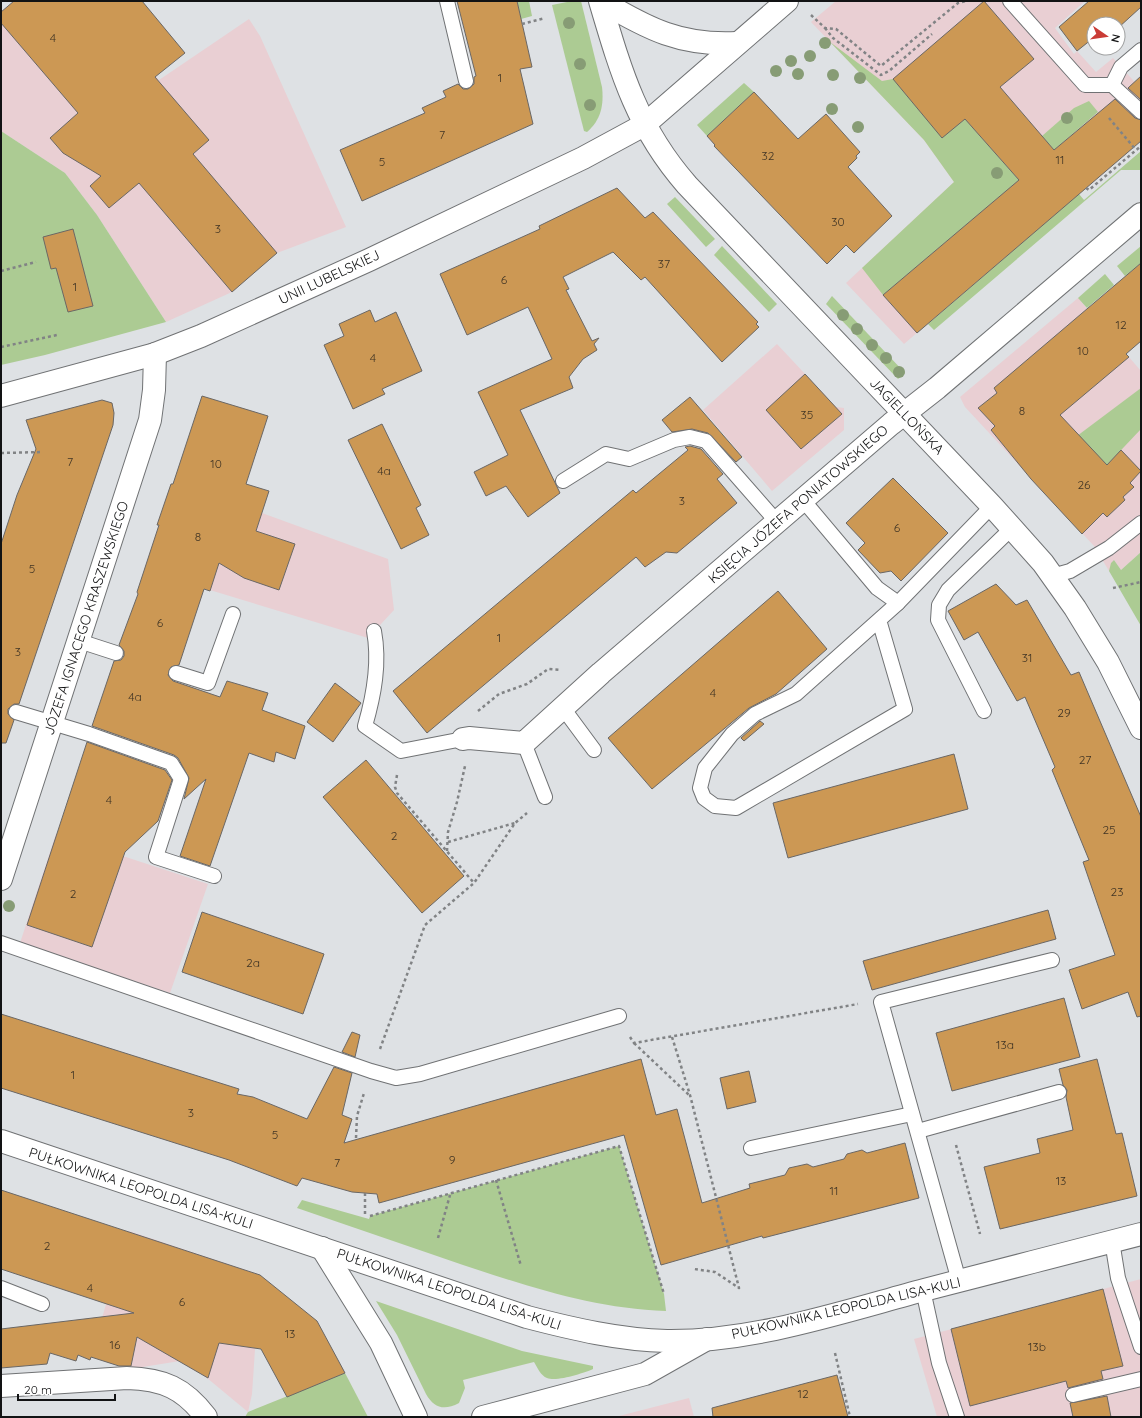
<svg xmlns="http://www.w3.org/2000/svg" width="1142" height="1418" font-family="Quicksand,sans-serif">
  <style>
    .commercial { fill: #e9cfd3 }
    .green { fill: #accb93 }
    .building { fill: #cc9854; stroke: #6a6765 }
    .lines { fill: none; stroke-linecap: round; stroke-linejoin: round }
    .service-casing { stroke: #707274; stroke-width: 16 }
    .minor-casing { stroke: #707274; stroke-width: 24 }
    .tertiary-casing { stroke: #707274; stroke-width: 24 }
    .secondary-casing { stroke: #707274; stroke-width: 24 }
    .path { stroke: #818385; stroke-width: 2.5; stroke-dasharray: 3 3; stroke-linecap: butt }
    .service { stroke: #fff; stroke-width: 14 }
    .minor { stroke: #fff; stroke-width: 22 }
    .tertiary { stroke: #fff; stroke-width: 22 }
    .secondary { stroke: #fff; stroke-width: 22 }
    .tree { fill: #879c75 }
    .labels { text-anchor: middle; stroke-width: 3; stroke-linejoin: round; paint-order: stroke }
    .number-label { font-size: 12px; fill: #403424 }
    .street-label { font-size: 14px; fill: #121314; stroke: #fff }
  </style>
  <rect width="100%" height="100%" fill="#dee1e4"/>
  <!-- commercial -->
  <g class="commercial">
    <polygon points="14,1 95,1 159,80 249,19 260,36 346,227 277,253 232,292 166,322 97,215 65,173 1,131 1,12"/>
    <polygon points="836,1 1085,1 1055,28 1074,54 1077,51 1096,72 1113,58 1141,89 1141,141 904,344 846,283 954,182 924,140 811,22"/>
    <polygon points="1078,298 1141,371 1141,552 1121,570 1114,560 1109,571 1094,546 965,407 960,397"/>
    <polygon points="777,344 836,407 844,408 844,430 772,491 703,410"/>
    <polygon points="171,484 262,513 388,559 394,610 368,638 144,570 159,525 157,525"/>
    <polygon points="56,834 208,884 170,993 20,943"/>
    <polygon points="129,1231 260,1275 252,1394 248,1412 207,1378 180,1361 130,1369 91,1357 112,1283"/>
    <polygon points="1141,1279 1141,1417 937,1417 914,1339"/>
    <polygon points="689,1398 694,1417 615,1417"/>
  </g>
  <!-- green -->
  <g class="green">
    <polygon points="517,1 529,1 532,16 521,19"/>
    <path d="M572,1H581L602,87C604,105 601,120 587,132L584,131L552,5Z"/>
    <polygon points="830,42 882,81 893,79 942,137 965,119 1019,180 883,295 862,268 954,182 924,140"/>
    <polygon points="744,83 754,92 707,136 697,125"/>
    <polygon points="1089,101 1098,112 1054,150 1042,136 1074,108"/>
    <polygon points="1,131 65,173 97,215 166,322 45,355 1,365"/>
    <polygon points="1141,151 1141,170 1121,170 934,330 928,324 1079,194 1084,200"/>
    <polygon points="675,197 715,239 706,247 667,204"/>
    <polygon points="722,246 777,304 769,312 714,255"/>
    <polygon points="1141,246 1141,263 1125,276 1117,266"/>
    <polygon points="1105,274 1114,285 1087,308 1078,298"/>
    <polygon points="832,296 905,373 898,379 826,304"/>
    <polygon points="1141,388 1141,429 1107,465 1077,436"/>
    <polygon points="1141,552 1141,626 1109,571 1111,563 1114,560 1121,570"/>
    <path d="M619,1146L664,1294L666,1311C595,1309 530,1287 463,1265C408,1246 352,1227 297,1208L302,1200L369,1219L370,1216Z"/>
    <path d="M376,1301L522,1351L593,1366V1369C584,1373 557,1382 547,1378C541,1376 537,1367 534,1362L463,1380L465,1388L459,1403C444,1411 434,1408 426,1394L397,1335Z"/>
    <polygon points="345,1373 368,1417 245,1417 248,1412"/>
  </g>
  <!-- building -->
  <g class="building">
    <polygon points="14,1 142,1 185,53 155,77 209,140 193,154 277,253 232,292 139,183 109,208 90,186 101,176 63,153 50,138 78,113 1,23 1,12"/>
    <polygon points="457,1 517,1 532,67 520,69 533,124 362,201 340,150 425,113 422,108 446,97 443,91 458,84 463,89 468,89 474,84 474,77 476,76"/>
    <polygon points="984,1 1034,59 1000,87 1054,150 1115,99 1135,118 1141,120 1141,141 917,333 883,295 1019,180 965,119 942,138 893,79"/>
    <polygon points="1089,1 1141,1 1141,7 1118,28 1118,24 1094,24 1094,42 1092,39 1077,51 1059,27"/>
    <polygon points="1141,76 1141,100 1128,88"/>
    <polygon points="754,92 798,139 826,114 860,152 856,156 857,158 848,167 892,216 854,253 846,245 827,264 714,146 715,145 707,136"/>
    <polygon points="617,188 645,218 653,212 758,322 756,324 759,327 722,362 645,277 641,280 613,252 563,277 569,289 566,290 592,341 599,338 594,344 597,350 583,359 569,377 573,388 520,410 560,493 528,517 506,486 486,496 474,472 508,455 478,392 552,359 528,307 467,335 440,274 540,229 539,226"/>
    <polygon points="73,229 93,306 68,312 56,268 51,269 43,237"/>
    <polygon points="1141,263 1141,341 1126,354 1129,357 1060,415 1107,465 1121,450 1141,471 1130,483 1134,487 1123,497 1125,500 1107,517 1103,513 1082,534 1031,479 991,430 995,426 978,408 997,393 994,388"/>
    <polygon points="370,310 375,322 396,312 422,371 382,389 385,394 353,409 324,345 344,336 339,324"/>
    <polygon points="805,374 842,414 801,449 766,410"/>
    <polygon points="202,396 268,416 246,484 269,491 256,531 295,544 279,590 244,578 219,563 210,591 204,589 179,665 171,667 168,675 173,681 220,697 227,681 268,693 262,710 305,726 295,759 276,752 274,762 249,753 210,866 180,856 206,779 184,799 189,778 178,758 174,755 92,726 114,661 121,660 124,656 124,651 119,645 138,594 137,592 159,525 157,525 171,484 173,484"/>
    <polygon points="690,397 742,457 736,462 708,433 692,429 672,432 662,420"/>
    <polygon points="102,400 112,403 114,413 113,425 19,704 14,704 8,709 8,714 14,720 6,743 1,743 1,544 17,495 36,449 26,420"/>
    <polygon points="382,424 421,505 416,508 429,535 401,549 348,440"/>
    <polygon points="690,446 701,449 723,474 717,479 737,503 677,553 666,552 645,567 636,557 427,733 393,691 633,490 636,493 688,450 685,447"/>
    <polygon points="893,478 948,533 901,581 891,571 880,573 858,550 865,543 846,523"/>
    <polygon points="996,584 1016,605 1027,600 1071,675 1079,672 1141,817 1141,1016 1137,1017 1128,992 1082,1009 1069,970 1115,955 1083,862 1089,860 1052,770 1055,767 1025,697 1017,701 978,632 964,640 948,611"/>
    <polygon points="778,591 827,649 776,694 749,708 652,789 608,738"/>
    <polygon points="335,683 361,703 333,742 307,722"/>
    <polygon points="760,721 764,724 744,741 741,738"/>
    <polygon points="87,742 165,770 172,780 158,821 125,852 92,947 27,925"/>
    <polygon points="954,754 968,809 788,858 773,803"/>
    <polygon points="366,760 464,876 422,913 323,797"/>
    <polygon points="1048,910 1056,939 872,990 863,961"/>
    <polygon points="202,912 324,954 303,1014 182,972"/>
    <polygon points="1064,998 1080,1057 952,1091 936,1033"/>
    <polygon points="1,1014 239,1089 237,1094 253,1097 307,1119 334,1067 352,1073 342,1115 352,1119 344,1143 641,1059 656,1115 677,1109 702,1203 750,1188 749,1184 785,1175 789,1168 807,1164 813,1167 844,1159 847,1154 862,1150 867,1153 905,1143 919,1198 763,1238 762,1236 661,1265 624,1135 379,1203 377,1194 352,1192 302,1178 297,1186 229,1160 1,1088"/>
    <polygon points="352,1032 360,1035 355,1057 342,1052"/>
    <polygon points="1097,1059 1116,1134 1122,1133 1137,1196 1000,1229 984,1167 1040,1153 1037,1139 1073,1130 1066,1097 1067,1090 1063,1085 1059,1069"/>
    <polygon points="749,1071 756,1102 727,1109 720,1078"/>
    <polygon points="1,1190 260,1275 317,1321 345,1373 287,1397 261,1349 219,1343 208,1378 137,1337 131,1366 119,1366 91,1357 90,1360 78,1355 76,1361 50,1353 47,1364 1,1368 1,1329 134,1313 1,1269"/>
    <polygon points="1103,1289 1123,1366 1101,1371 1103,1379 1068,1388 1066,1381 970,1406 951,1329"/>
    <polygon points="837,1375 848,1417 713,1417 712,1408"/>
    <polygon points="1107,1396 1111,1417 1073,1417 1070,1403"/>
  </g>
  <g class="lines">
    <defs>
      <g id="service">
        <polyline points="447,1 466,81"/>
        <polyline points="1010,1 1085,85 1112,85 1141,112"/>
        <polyline points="1112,85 1121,67 1141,50"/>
        <polyline points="563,481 606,454 629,459 674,440 690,437 706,441 777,522"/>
        <polyline points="803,500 877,588 898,603"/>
        <polyline points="1052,576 1070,571 1109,548 1141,523"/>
        <polyline points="879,620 905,709 736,808 715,806 704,798 700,788 705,768 732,734 755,714 796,694 898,603 992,506"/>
        <path d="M374,631C380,663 374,695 365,726L401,751L463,739"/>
        <polyline points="79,641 116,653"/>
        <polyline points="176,673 208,683 233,614"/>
        <polyline points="563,708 594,750"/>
        <polyline points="984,711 938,620 939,605 948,590 1012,528"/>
        <polyline points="16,712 89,734 171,763 181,779 156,857 214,876"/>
        <polyline points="524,743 545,797"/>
        <polyline points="1,943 371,1071 396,1078 420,1074 619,1016"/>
        <polyline points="918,1131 1059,1092"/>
        <polyline points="751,1148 912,1114"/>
        <polyline points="1112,1241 1118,1278 1141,1347"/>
        <polyline points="959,1281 881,1002 1052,960"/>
        <polyline points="1,1288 42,1304"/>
        <polyline points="923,1290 939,1363 957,1417"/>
        <polyline points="1073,1395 1141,1379"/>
      </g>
      <g id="minor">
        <path d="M601,1C648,29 681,46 737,43"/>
        <polyline points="1,396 155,354 201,336 369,260 583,158 644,125 787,1"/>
        <polyline points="463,739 469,738 524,743 601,673 891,424 937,388 1141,214"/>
        <polyline points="1,879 150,420 154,390 155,354"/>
        <polyline points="322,1248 381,1343 416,1417"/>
        <path d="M1,1386L127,1378C163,1379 184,1388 206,1417"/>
        <polyline points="483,1417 645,1374 707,1339"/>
      </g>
      <path id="tertiary" d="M600,1C621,72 637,128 687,185L992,506L1043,563L1075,608L1108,662L1141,728"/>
      <path id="secondary" d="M1,1141L527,1317C573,1329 620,1340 667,1341C753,1342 842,1312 924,1290C996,1271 1069,1253 1141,1234"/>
    </defs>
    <!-- service casing -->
    <use href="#service" class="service-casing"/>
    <!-- minor casing -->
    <use href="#minor" class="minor-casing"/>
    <!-- tertiary casing -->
    <use href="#tertiary" class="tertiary-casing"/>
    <!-- secondary casing -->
    <use href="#secondary" class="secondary-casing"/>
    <!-- path -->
    <g class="path">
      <polyline points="811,15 825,28 836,29 881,66 958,3 966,1"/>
      <polyline points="522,24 545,18"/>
      <polyline points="825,28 833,38 881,75 889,71 932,34"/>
      <polyline points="1109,118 1136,150"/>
      <polyline points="1086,188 1089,190 1141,146"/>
      <polyline points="1,271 36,262"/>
      <polyline points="1,347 57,335"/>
      <polyline points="1,453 43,452"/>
      <polyline points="1113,588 1141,582"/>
      <polyline points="478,711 499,694 527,684 548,669 561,670"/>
      <polyline points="397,775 395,787 397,793 474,883"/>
      <polyline points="448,842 515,823"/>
      <polyline points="447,851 448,832 457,802 465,766"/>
      <polyline points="630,1037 634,1043 858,1004"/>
      <polyline points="672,1037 690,1095 739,1288 715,1272 694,1269"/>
      <polyline points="634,1043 689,1095"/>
      <polyline points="380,1049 425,925 474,883 515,823 527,813"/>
      <polyline points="356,1138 357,1116 364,1093"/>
      <polyline points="956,1145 980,1234"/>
      <polyline points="496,1180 521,1266"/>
      <polyline points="365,1193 365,1214"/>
      <polyline points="370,1216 619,1146 664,1294"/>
      <polyline points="438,1238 450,1195"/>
      <polyline points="835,1353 850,1417"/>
    </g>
    <!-- service -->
    <use href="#service" class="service"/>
    <!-- minor -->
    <use href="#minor" class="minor"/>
    <!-- tertiary -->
    <use href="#tertiary" class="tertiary"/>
    <!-- secondary -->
    <use href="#secondary" class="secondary"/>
  </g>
  <!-- trees -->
  <g class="tree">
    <circle cx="569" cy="23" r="6"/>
    <circle cx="825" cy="43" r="6"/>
    <circle cx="810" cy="56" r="6"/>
    <circle cx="791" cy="61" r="6"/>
    <circle cx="580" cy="64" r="6"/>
    <circle cx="776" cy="71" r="6"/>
    <circle cx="798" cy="74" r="6"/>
    <circle cx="833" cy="75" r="6"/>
    <circle cx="860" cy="78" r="6"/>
    <circle cx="590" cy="105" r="6"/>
    <circle cx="832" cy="109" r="6"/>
    <circle cx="1067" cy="118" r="6"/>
    <circle cx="858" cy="127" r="6"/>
    <circle cx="997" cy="173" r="6"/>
    <circle cx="843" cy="315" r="6"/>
    <circle cx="857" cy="329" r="6"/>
    <circle cx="872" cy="345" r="6"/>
    <circle cx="886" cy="358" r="6"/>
    <circle cx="899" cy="372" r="6"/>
    <circle cx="9" cy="906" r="6"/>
  </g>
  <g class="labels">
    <!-- number labels -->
    <g class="number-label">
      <text x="53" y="42">4</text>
      <text x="500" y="82">1</text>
      <text x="442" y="139">7</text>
      <text x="768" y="160">32</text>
      <text x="1060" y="164">11</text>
      <text x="382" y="166">5</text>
      <text x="838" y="226">30</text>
      <text x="218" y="233">3</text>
      <text x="664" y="268">37</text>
      <text x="504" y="284">6</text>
      <text x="75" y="291">1</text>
      <text x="1121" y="329">12</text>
      <text x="1083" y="355">10</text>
      <text x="373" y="362">4</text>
      <text x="1022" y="415">8</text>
      <text x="807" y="419">35</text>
      <text x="70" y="466">7</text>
      <text x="216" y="468">10</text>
      <text x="384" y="475">4a</text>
      <text x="1084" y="489">26</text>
      <text x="682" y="505">3</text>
      <text x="897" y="532">6</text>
      <text x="198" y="541">8</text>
      <text x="32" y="573">5</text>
      <text x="160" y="627">6</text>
      <text x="499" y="642">1</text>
      <text x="18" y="656">3</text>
      <text x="1027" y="662">31</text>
      <text x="713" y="697">4</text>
      <text x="135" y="701">4a</text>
      <text x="1064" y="717">29</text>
      <text x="1085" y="764">27</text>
      <text x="109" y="804">4</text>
      <text x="1109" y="834">25</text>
      <text x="394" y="840">2</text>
      <text x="1117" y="896">23</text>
      <text x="73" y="898">2</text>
      <text x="253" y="967">2a</text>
      <text x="1005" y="1049">13a</text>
      <text x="73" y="1079">1</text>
      <text x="191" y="1117">3</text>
      <text x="275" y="1139">5</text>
      <text x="452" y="1164">9</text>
      <text x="337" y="1167">7</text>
      <text x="1061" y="1185">13</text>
      <text x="834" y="1195">11</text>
      <text x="47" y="1250">2</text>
      <text x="90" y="1292">4</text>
      <text x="182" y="1306">6</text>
      <text x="290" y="1338">13</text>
      <text x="115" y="1349">16</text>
      <text x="1037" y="1351">13b</text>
      <text x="803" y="1398">12</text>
    </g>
    <!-- street labels -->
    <g class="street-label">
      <text transform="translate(329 277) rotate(-25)" y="5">UNII LUBELSKIEJ</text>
      <text transform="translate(907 416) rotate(46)" y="5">JAGIELLOŃSKA</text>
      <text transform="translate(798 504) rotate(-41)" y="5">KSIĘCIA JÓZEFA PONIATOWSKIEGO</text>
      <text transform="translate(86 618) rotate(-72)" y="5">JÓZEFA IGNACEGO KRASZEWSKIEGO</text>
      <text transform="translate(141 1188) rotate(18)" y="5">PUŁKOWNIKA LEOPOLDA LISA-KULI</text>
      <text transform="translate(449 1289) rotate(18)" y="5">PUŁKOWNIKA LEOPOLDA LISA-KULI</text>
      <text transform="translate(846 1308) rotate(-13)" y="5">PUŁKOWNIKA LEOPOLDA LISA-KULI</text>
    </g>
  </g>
  <!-- border -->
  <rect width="1142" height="1418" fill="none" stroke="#121314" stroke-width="4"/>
  <!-- north arrow -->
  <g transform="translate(1106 36) rotate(103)"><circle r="19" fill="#ffffff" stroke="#a0a1a1"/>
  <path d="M0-3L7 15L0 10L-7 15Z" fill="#ca3c36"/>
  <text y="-6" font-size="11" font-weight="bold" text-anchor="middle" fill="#121314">N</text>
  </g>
  <!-- scale -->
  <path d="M18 1394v6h97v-6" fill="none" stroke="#121314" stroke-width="2"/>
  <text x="24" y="1394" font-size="12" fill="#121314" stroke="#ffffff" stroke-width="3" paint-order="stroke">20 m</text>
</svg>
